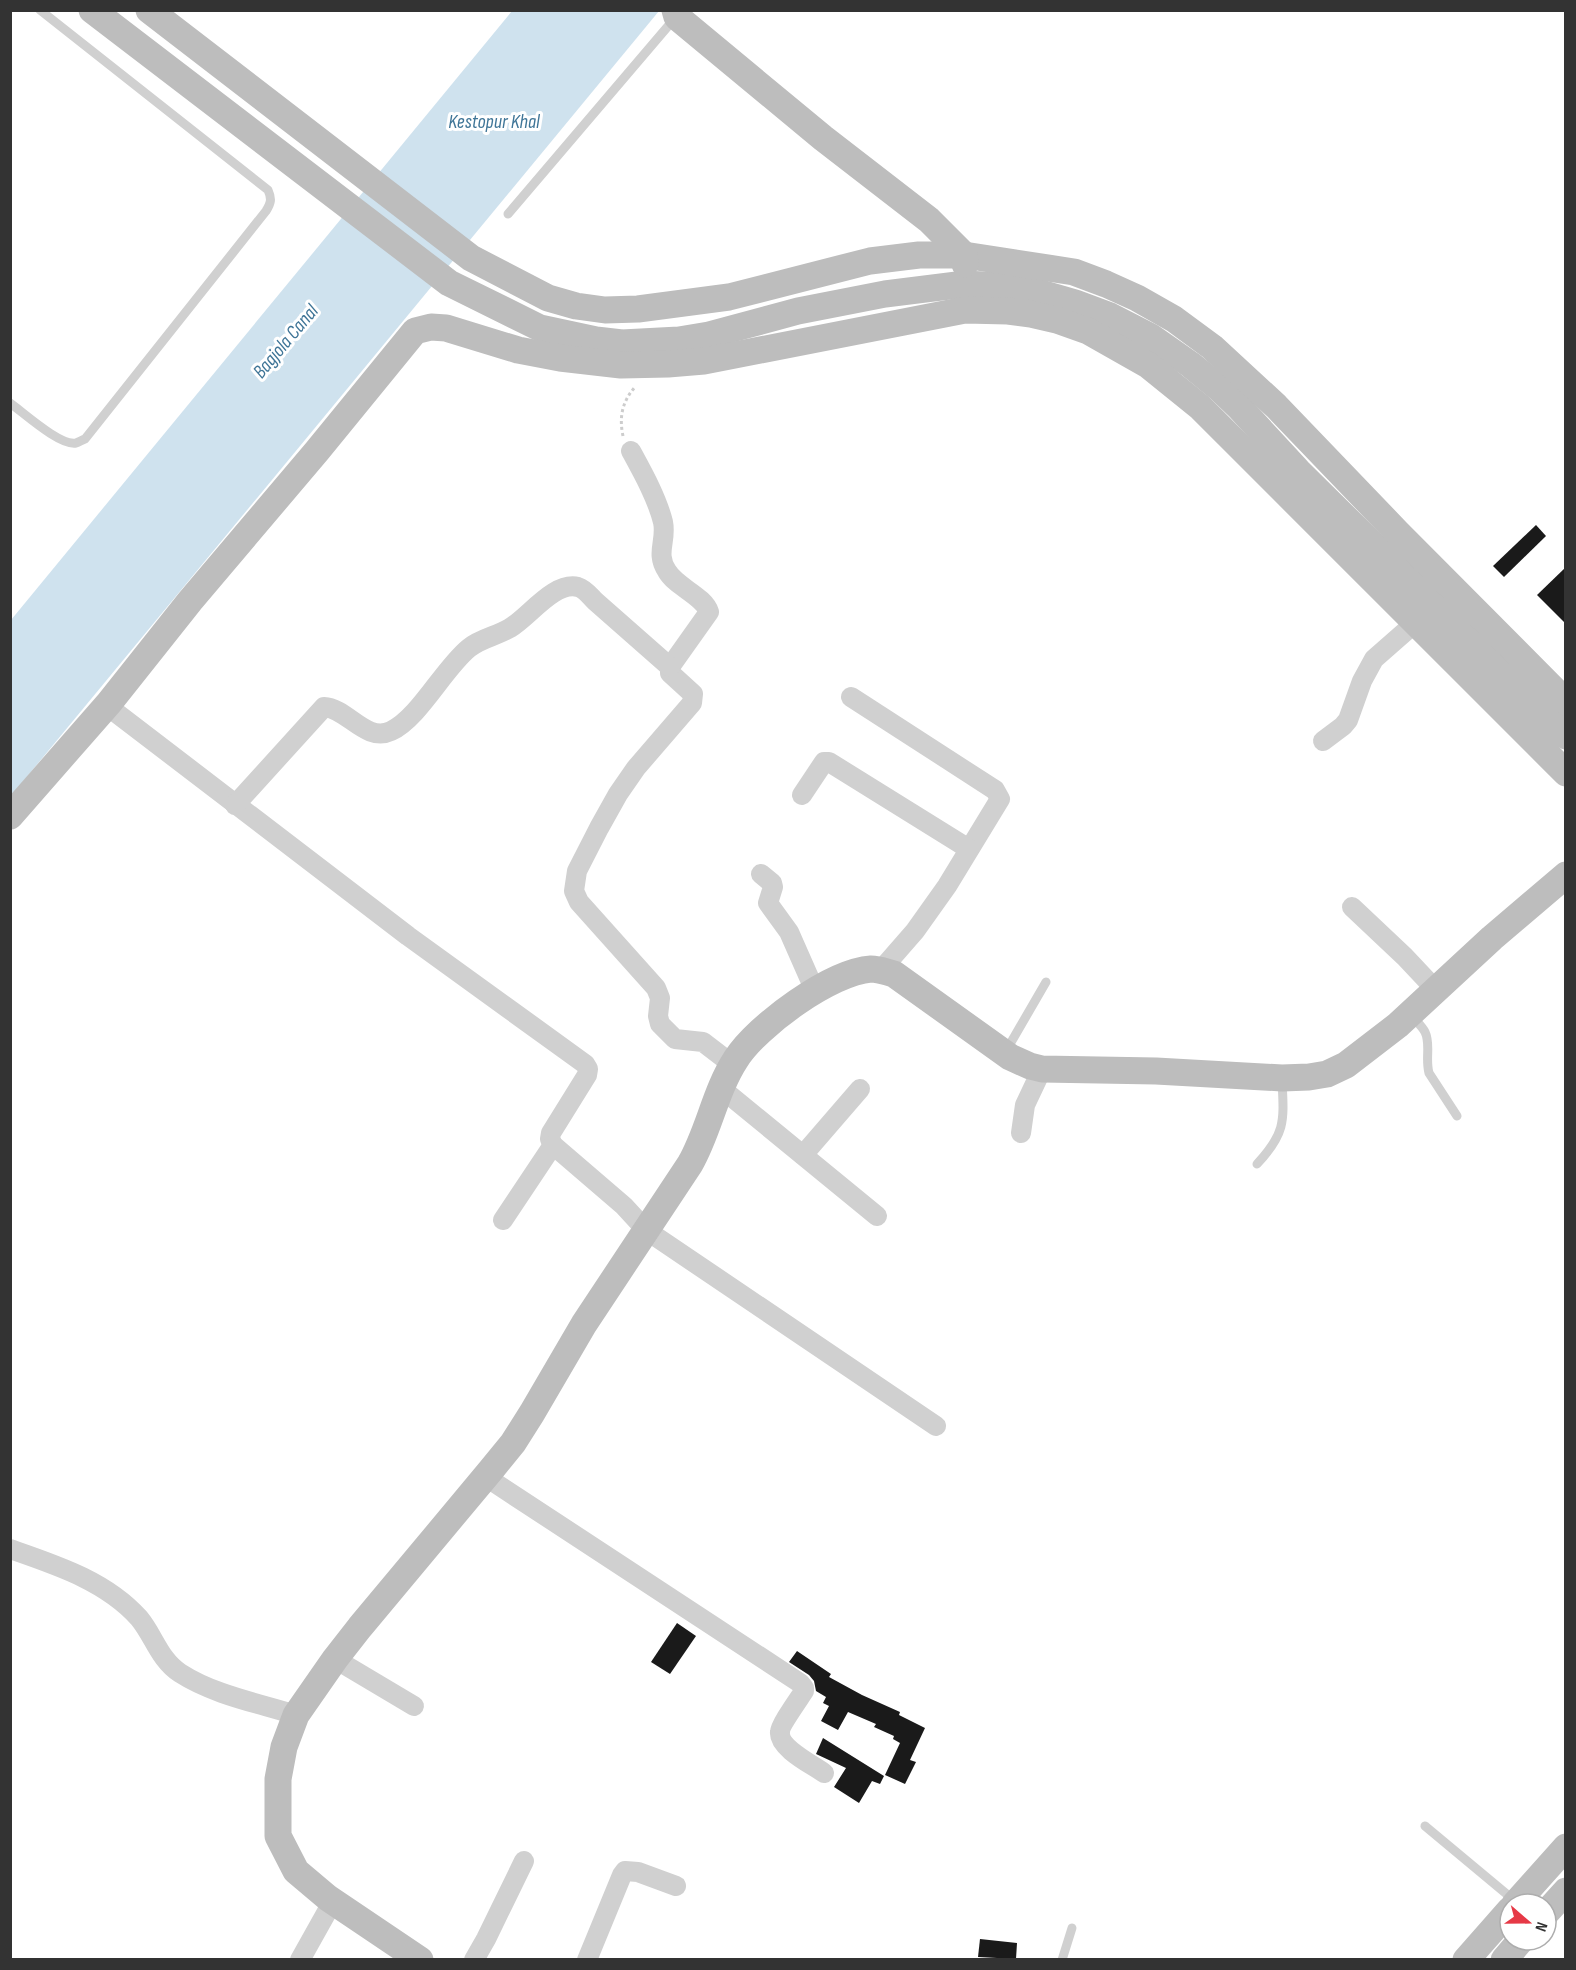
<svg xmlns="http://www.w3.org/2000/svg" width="1576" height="1970" font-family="'Sofia Sans Condensed',sans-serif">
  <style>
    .water { fill: #cfe2ee }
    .building { fill: #1a1a1a }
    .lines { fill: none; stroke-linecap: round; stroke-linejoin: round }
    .path { stroke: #cdcdcd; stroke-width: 3; stroke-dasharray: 3 3; stroke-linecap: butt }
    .lane { stroke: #d0d0d0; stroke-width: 9 }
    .street { stroke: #d0d0d0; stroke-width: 20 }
    .secondary { stroke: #bdbdbd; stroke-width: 27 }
    .labels { text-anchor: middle; stroke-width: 6; stroke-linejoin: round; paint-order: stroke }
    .water-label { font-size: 20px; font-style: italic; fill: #3f7597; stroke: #fff }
  </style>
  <rect width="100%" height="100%" fill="#fff"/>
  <!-- water -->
  <polygon class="water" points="512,11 659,11 11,796 11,620"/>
  <!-- building -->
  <g class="building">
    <polygon points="1536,525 1546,536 1504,577 1493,566"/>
    <polygon points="1566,567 1566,624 1537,595"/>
    <polygon points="677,1623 696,1636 670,1674 651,1662"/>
    <polygon points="797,1651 831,1674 829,1677 862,1695 900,1712 899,1715 925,1728 910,1760 916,1762 905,1784 885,1775 900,1743 893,1739 894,1736 874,1727 876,1724 848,1712 838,1730 821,1721 829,1706 823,1703 826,1697 816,1691 814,1681 809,1675 789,1662"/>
    <polygon points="823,1738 884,1776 880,1784 872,1781 859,1803 834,1787 846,1768 816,1754"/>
    <polygon points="980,1939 1017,1943 1016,1959 978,1957"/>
  </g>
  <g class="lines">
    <!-- path -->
    <path class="path" d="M623,436C619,417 622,402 635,387"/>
    <!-- lane -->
    <g class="lane">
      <polyline points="508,214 675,18"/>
      <path d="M10,403C24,413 60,446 76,443C79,442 82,440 85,439L266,211C271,203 272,199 268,190L40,10"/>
      <path d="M1412,1016C1416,1021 1422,1026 1425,1032C1431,1044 1425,1059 1429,1073L1457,1116"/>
      <polyline points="1006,1051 1046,982"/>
      <path d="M1257,1164C1286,1133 1284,1121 1282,1080"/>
      <polyline points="1425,1826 1515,1901"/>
      <polyline points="1062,1960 1072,1928"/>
    </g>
    <!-- street -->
    <g class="street">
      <path d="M631,451C643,473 657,498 663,522C667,541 655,553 667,571C676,587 704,596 709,612L670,667V673L693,694L692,703L636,768L618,794L599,828L577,871L574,891L579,902L656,988L660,998L658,1016L660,1024L675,1039L703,1042L733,1065"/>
      <polyline points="851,697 995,790 1000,799 947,886 915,931 881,970"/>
      <polyline points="106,705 408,936 585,1064 588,1069 587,1075 551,1133 550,1139 553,1145 624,1206 646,1230 936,1426"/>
      <polyline points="1323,741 1343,726 1348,720 1362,681 1374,659 1415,623"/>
      <polyline points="802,795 824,762 829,762 969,849"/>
      <path d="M235,805L324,707C347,708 366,743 391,731C419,718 444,668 469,648C481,638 497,636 510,628C529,617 554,581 578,587C585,589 590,596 595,601L670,667"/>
      <polyline points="761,874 772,883 773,887 768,903 789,932 815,991"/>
      <polyline points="1352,907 1405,957 1436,990"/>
      <polyline points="722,1089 877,1216"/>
      <polyline points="1021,1133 1025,1105 1042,1069"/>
      <polyline points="803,1155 860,1089"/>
      <polyline points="503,1220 553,1145"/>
      <path d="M486,1477L800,1683L804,1688V1691C799,1699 780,1725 780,1732C778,1748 813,1765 824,1773"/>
      <path d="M10,1549C56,1565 106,1581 139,1618C154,1636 159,1659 180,1673C214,1695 258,1703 296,1715"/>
      <polyline points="335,1659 414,1706"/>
      <polyline points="300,1960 333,1901"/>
      <polyline points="474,1960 486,1939 524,1861"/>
      <polyline points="587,1960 622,1875 625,1871 638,1872 676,1886"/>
    </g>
    <!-- secondary -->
    <g class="secondary">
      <polyline points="92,10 449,283 540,328 596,340 622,343 679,340 709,335 798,311 885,294 965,284 1002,286 1037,292 1075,303 1110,316 1151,337 1191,365 1219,388 1240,408 1298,471 1566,736"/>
      <polyline points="149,10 471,258 548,298 576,306 605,310 638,309 729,297 870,261 919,255 964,255 1074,272 1106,284 1137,298 1174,319 1212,347 1276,406 1397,532 1566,702"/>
      <polyline points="675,10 677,17 823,138 929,220 964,255 965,264"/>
      <polyline points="10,816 109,703 190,601 317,451 415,331 431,327 446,328 518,350 560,358 621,365 668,364 704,361 965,310 1008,311 1031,314 1057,320 1088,331 1148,365 1200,407 1566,773"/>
      <polyline points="1515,1904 1566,1847"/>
      <polyline points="1546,1913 1566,1891"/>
      <path d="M420,1960L328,1898L296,1871L278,1836V1779L284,1747L296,1715L335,1659L360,1627L491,1470L513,1443L532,1413L584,1324L690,1164C709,1131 715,1091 736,1059C758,1025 831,972 871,969C879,969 886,972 894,974L1010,1057L1030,1066L1042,1069L1156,1071L1282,1078L1309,1077L1327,1074L1346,1065L1398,1025L1492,938L1566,875"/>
      <polyline points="1466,1960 1510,1910"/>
      <polyline points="1504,1960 1521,1940"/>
    </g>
  </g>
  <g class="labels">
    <!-- water labels -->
    <g class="water-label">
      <text x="494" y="128">Kestopur Khal</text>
      <text transform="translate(285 341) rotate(-50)" y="7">Bagjola Canal</text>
    </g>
  </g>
  <!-- border -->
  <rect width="1576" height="1970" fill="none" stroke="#333333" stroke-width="24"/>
  <!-- north arrow -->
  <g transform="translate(1528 1922) rotate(110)"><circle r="28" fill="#ffffff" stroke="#adadad" stroke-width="1.5"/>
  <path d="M0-4.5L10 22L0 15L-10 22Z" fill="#e63946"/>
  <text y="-9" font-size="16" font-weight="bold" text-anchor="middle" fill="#333333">N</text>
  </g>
</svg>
